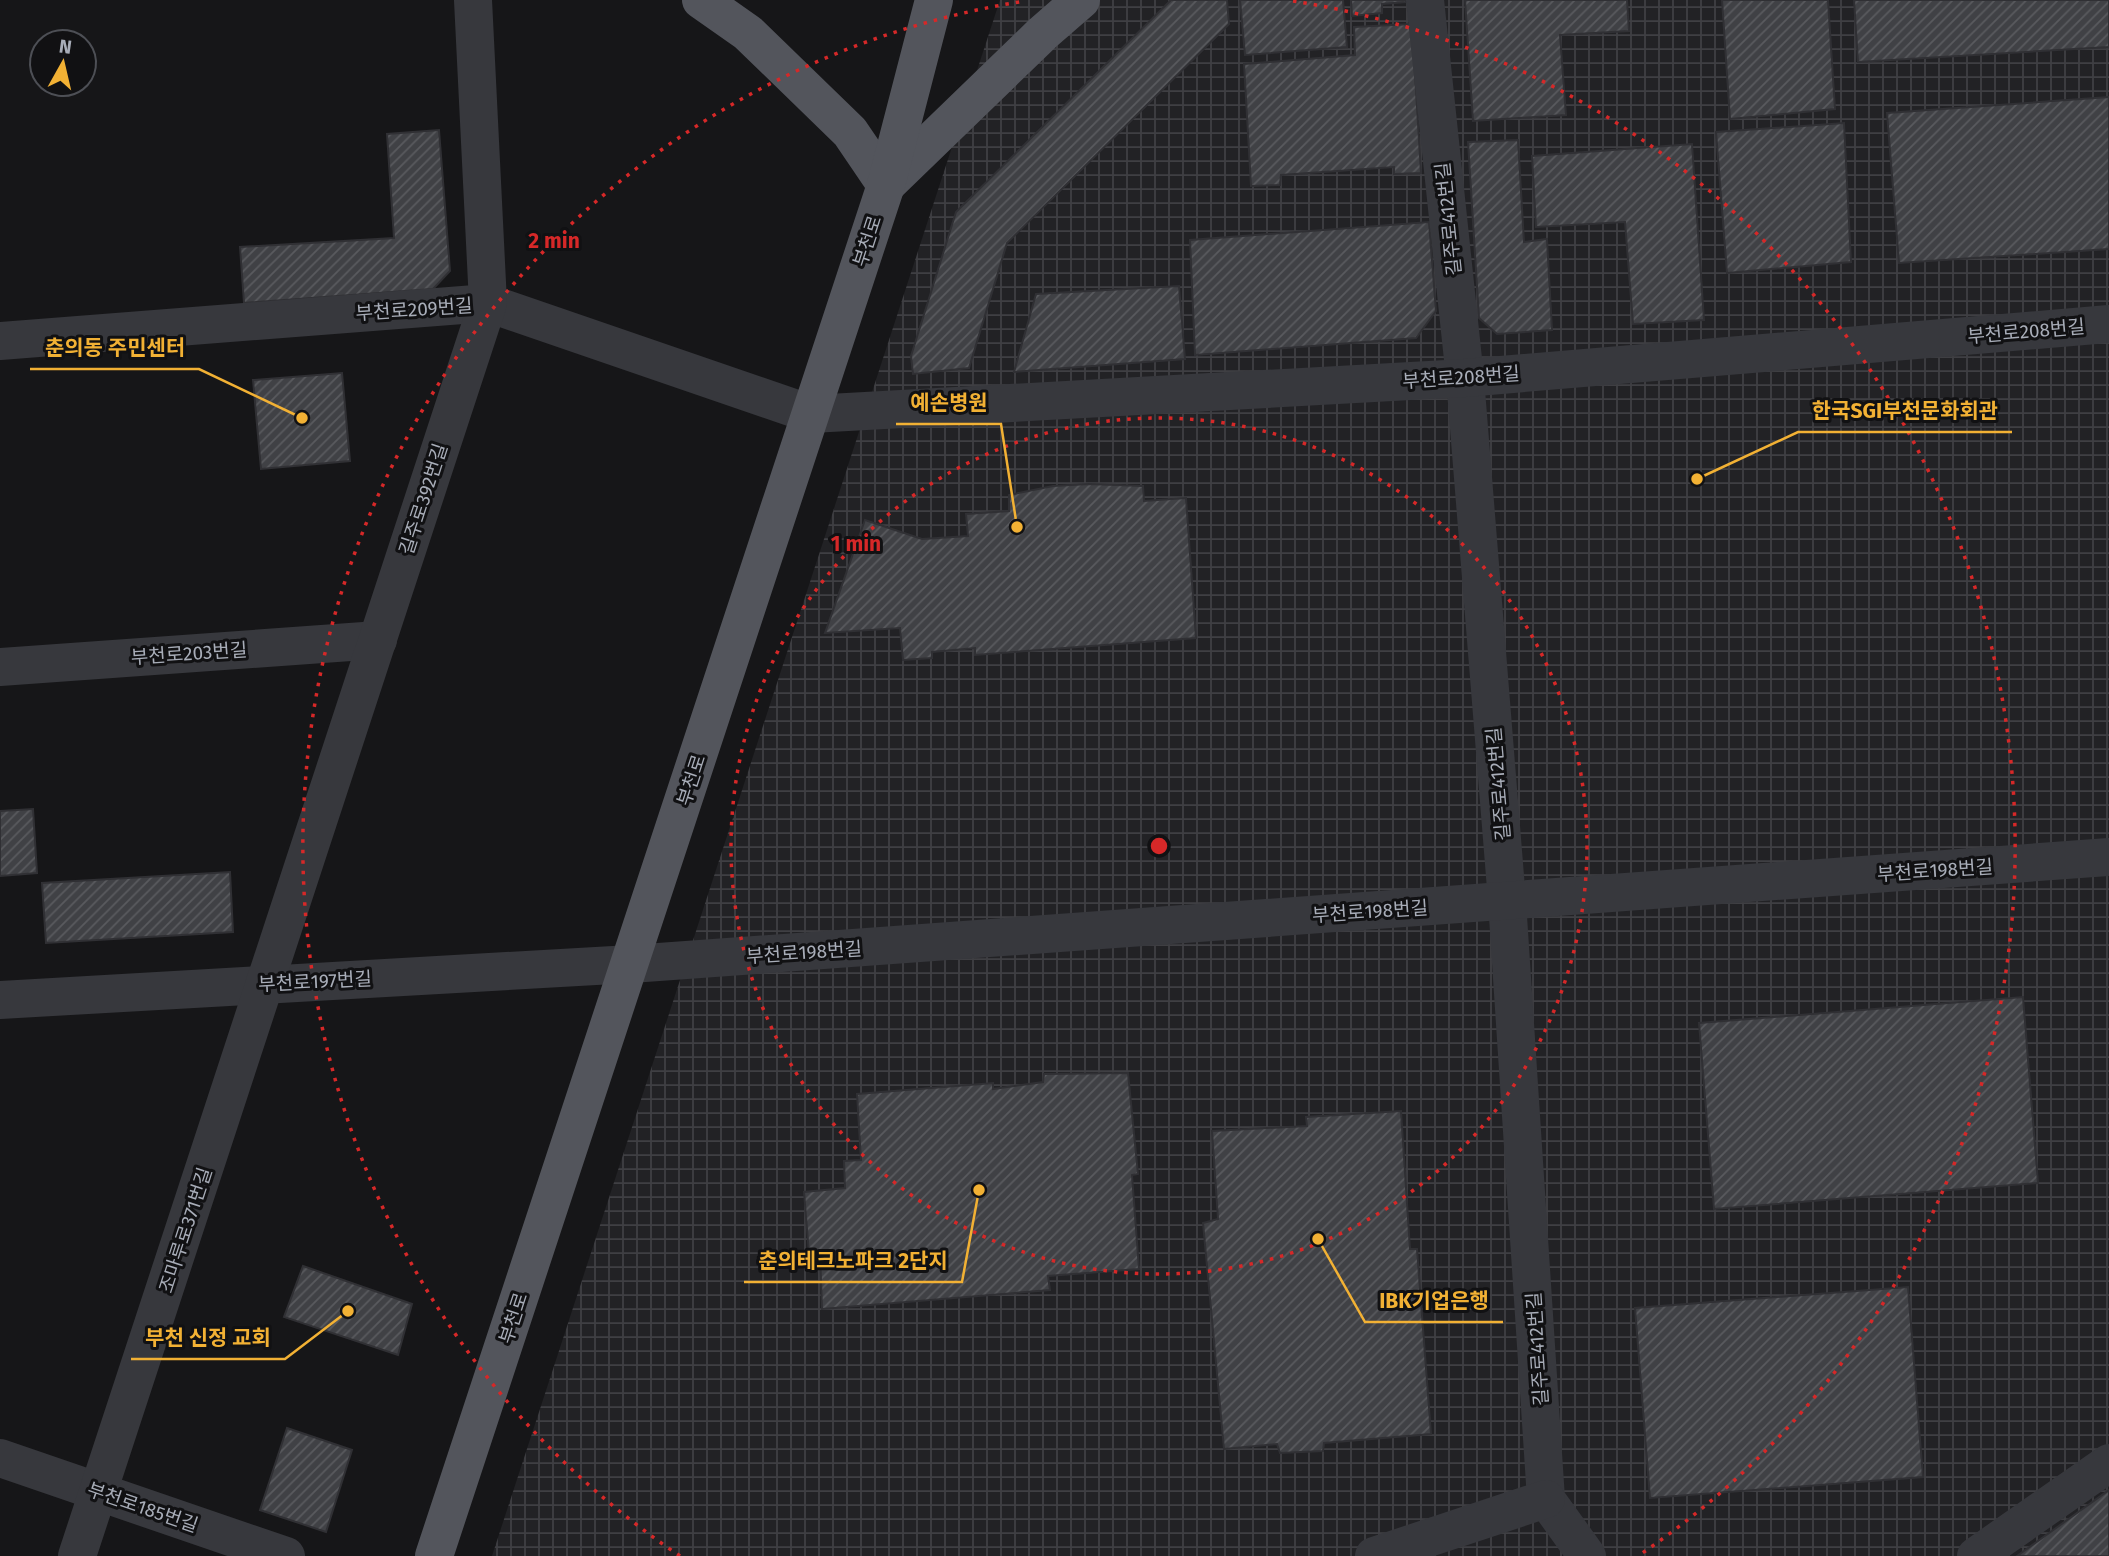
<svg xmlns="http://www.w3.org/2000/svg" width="2109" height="1556" font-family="'Fira Sans','Noto Sans KR',sans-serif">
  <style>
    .industrial { fill: url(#industrial-grid) }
    .building { fill: url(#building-hatch); stroke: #303034; stroke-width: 2 }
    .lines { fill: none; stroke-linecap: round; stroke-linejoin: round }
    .street { stroke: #37383d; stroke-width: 38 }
    .primary { stroke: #53555c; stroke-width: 38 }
    .ring { fill: none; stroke: #d62828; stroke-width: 3.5; stroke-dasharray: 3.5 7 }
    .labels { text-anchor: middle; stroke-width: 6; stroke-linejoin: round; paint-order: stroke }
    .street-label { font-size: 19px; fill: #a8adb8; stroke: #111113 }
    .centre { fill: #d62828; stroke: #111113; stroke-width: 3.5 }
    .ring-label { font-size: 21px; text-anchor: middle; font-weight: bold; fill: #d62828; stroke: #111113; stroke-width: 6; stroke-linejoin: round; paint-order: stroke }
    .leader { fill: none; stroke: #f2b134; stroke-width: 2.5 }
    .callout-dot { fill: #f2b134; stroke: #111113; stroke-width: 2.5 }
    .callout-label { font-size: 21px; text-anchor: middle; font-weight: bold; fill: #f2b134; stroke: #111113; stroke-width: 6; stroke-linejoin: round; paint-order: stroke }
  </style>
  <defs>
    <pattern id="industrial-grid" width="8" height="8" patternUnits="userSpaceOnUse" patternTransform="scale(1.75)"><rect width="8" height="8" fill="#222225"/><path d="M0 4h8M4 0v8" fill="none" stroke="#3f3f43"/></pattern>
    <pattern id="building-hatch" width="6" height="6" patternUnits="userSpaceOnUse" patternTransform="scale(1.75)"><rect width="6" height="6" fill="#404145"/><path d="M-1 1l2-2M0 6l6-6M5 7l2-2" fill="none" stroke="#595a5e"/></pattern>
  </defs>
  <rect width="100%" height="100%" fill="#161618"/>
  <!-- industrial -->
  <polygon class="industrial" points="1000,0 2109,0 2109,1556 492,1556"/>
  <!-- building -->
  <g class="building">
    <polygon points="1171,0 1227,0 1229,24 1007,243 969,368 913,374 911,356 956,212"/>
    <polygon points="1240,0 1343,0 1347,47 1245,55"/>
    <polygon points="1351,0 1406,0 1406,2 1382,4 1382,13 1352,16"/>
    <polygon points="1465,0 1627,0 1629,31 1560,35 1566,115 1473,121"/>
    <polygon points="1722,0 1828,0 1835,109 1730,119"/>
    <polygon points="1854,0 2109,0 2109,47 1858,62"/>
    <polygon points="1412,24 1421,173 1394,174 1394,167 1281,175 1280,185 1251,186 1244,64 1355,55 1354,27"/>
    <polygon points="2109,97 2109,249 1899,263 1887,113"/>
    <polygon points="1844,123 1851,262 1727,273 1716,132"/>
    <polygon points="439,130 450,271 433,289 244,303 240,247 394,238 387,134"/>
    <polygon points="1518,140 1524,242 1547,239 1552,330 1497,334 1479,318 1468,142"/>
    <polygon points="1692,144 1704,320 1633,324 1625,222 1536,227 1532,156"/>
    <polygon points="1429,222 1436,311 1416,338 1195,355 1190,240"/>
    <polygon points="1179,286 1185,359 1014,372 1036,294"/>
    <polygon points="342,373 350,461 261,469 253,380"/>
    <polygon points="1089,484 1143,486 1144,501 1186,498 1196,638 975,655 975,648 932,652 932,658 903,660 900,628 825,633 865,520 922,539 968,536 966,514 1009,511 1009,495 1053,486"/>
    <polygon points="33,809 37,873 0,876 0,811"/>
    <polygon points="230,872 233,932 46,943 42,883"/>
    <polygon points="2023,997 2038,1183 1714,1209 1699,1023"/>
    <polygon points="1128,1073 1138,1174 1132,1175 1139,1269 1048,1276 1050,1290 822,1309 820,1253 809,1254 804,1192 845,1188 844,1161 861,1160 857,1094 993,1083 993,1089 1043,1082 1044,1074"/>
    <polygon points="1401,1111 1410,1249 1417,1249 1431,1434 1324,1443 1323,1451 1280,1453 1277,1444 1224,1449 1203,1223 1218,1219 1212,1131 1307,1126 1306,1117"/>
    <polygon points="303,1266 412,1304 398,1355 284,1317"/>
    <polygon points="1908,1287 1923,1477 1650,1498 1635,1308"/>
    <polygon points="287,1428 352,1450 326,1532 260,1510"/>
    <polygon points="2109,1490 2109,1556 2017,1556"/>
  </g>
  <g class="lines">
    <!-- street -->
    <g class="street">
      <polyline points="1425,0 1465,378 1507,901 1546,1499 1587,1556"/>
      <polyline points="0,341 488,303 811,414 1465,378 2109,324"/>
      <polyline points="0,667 378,640"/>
      <polyline points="0,1000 631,964 2109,857"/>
      <polyline points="0,1458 286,1556"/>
      <polyline points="77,1556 488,303 473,0"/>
      <polyline points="1374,1556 1546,1499"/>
      <polyline points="1976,1556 2109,1463"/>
    </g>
    <!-- primary -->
    <g class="primary">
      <polyline points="701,0 748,33 850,132 886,185"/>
      <polyline points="886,185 1043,33 1081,0"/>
      <polyline points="434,1556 886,185 934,0"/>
    </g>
  </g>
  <!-- distance rings -->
  <g class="ring">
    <circle cx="1159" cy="846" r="428"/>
    <path d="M680 1556A856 856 0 0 1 1025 1M1293 1A856 856 0 0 1 1638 1556"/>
  </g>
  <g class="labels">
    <!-- street labels -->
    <g class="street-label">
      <text transform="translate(1448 219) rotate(-96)" y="7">길주로412번길</text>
      <text transform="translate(867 241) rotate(-72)" y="7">부천로</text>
      <text transform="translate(414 309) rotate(-4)" y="7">부천로209번길</text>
      <text transform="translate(2026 331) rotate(-5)" y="7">부천로208번길</text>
      <text transform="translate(1461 377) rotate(-4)" y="7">부천로208번길</text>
      <text transform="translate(423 499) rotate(-72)" y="7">길주로392번길</text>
      <text transform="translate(189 653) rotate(-4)" y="7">부천로203번길</text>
      <text transform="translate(691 780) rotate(-72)" y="7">부천로</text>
      <text transform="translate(1498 784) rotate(-95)" y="7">길주로412번길</text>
      <text transform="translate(1935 870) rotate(-4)" y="7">부천로198번길</text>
      <text transform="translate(1370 911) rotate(-4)" y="7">부천로198번길</text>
      <text transform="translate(804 952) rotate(-4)" y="7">부천로198번길</text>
      <text transform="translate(315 981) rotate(-3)" y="7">부천로197번길</text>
      <text transform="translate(185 1230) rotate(-72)" y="7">조마루로371번길</text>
      <text transform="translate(513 1318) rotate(-72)" y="7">부천로</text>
      <text transform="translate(1537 1349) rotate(-94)" y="7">길주로412번길</text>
      <text transform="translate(143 1507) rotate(19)" y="7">부천로185번길</text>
    </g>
  </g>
  <circle cx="1159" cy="846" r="10" class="centre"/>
  <g class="ring-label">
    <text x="554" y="248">2 min</text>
    <text x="856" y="551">1 min</text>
  </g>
  <!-- callouts -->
  <path class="leader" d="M302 418L199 369H30M1017 527L1001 424H896M1697 479L1798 432H2012M979 1190L962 1282H744M1318 1239L1365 1322H1503M348 1311L285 1359H131"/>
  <g class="callout-dot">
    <circle cx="302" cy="418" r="7"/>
    <circle cx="1017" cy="527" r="7"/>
    <circle cx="1697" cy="479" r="7"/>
    <circle cx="979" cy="1190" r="7"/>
    <circle cx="1318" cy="1239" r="7"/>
    <circle cx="348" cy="1311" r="7"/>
  </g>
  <g class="callout-label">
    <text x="115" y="355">춘의동 주민센터</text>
    <text x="949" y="410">예손병원</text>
    <text x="1905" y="418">한국SGI부천문화회관</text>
    <text x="853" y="1268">춘의테크노파크 2단지</text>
    <text x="1434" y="1308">IBK기업은행</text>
    <text x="208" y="1345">부천 신정 교회</text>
  </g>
  <!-- north arrow -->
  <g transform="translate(63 63) rotate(8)"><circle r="33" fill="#111113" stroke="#4d4f55" stroke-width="2"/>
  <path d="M0-5L12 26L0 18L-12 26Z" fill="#f2b134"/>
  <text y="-10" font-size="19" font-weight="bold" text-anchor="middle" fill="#a8adb8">N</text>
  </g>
</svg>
